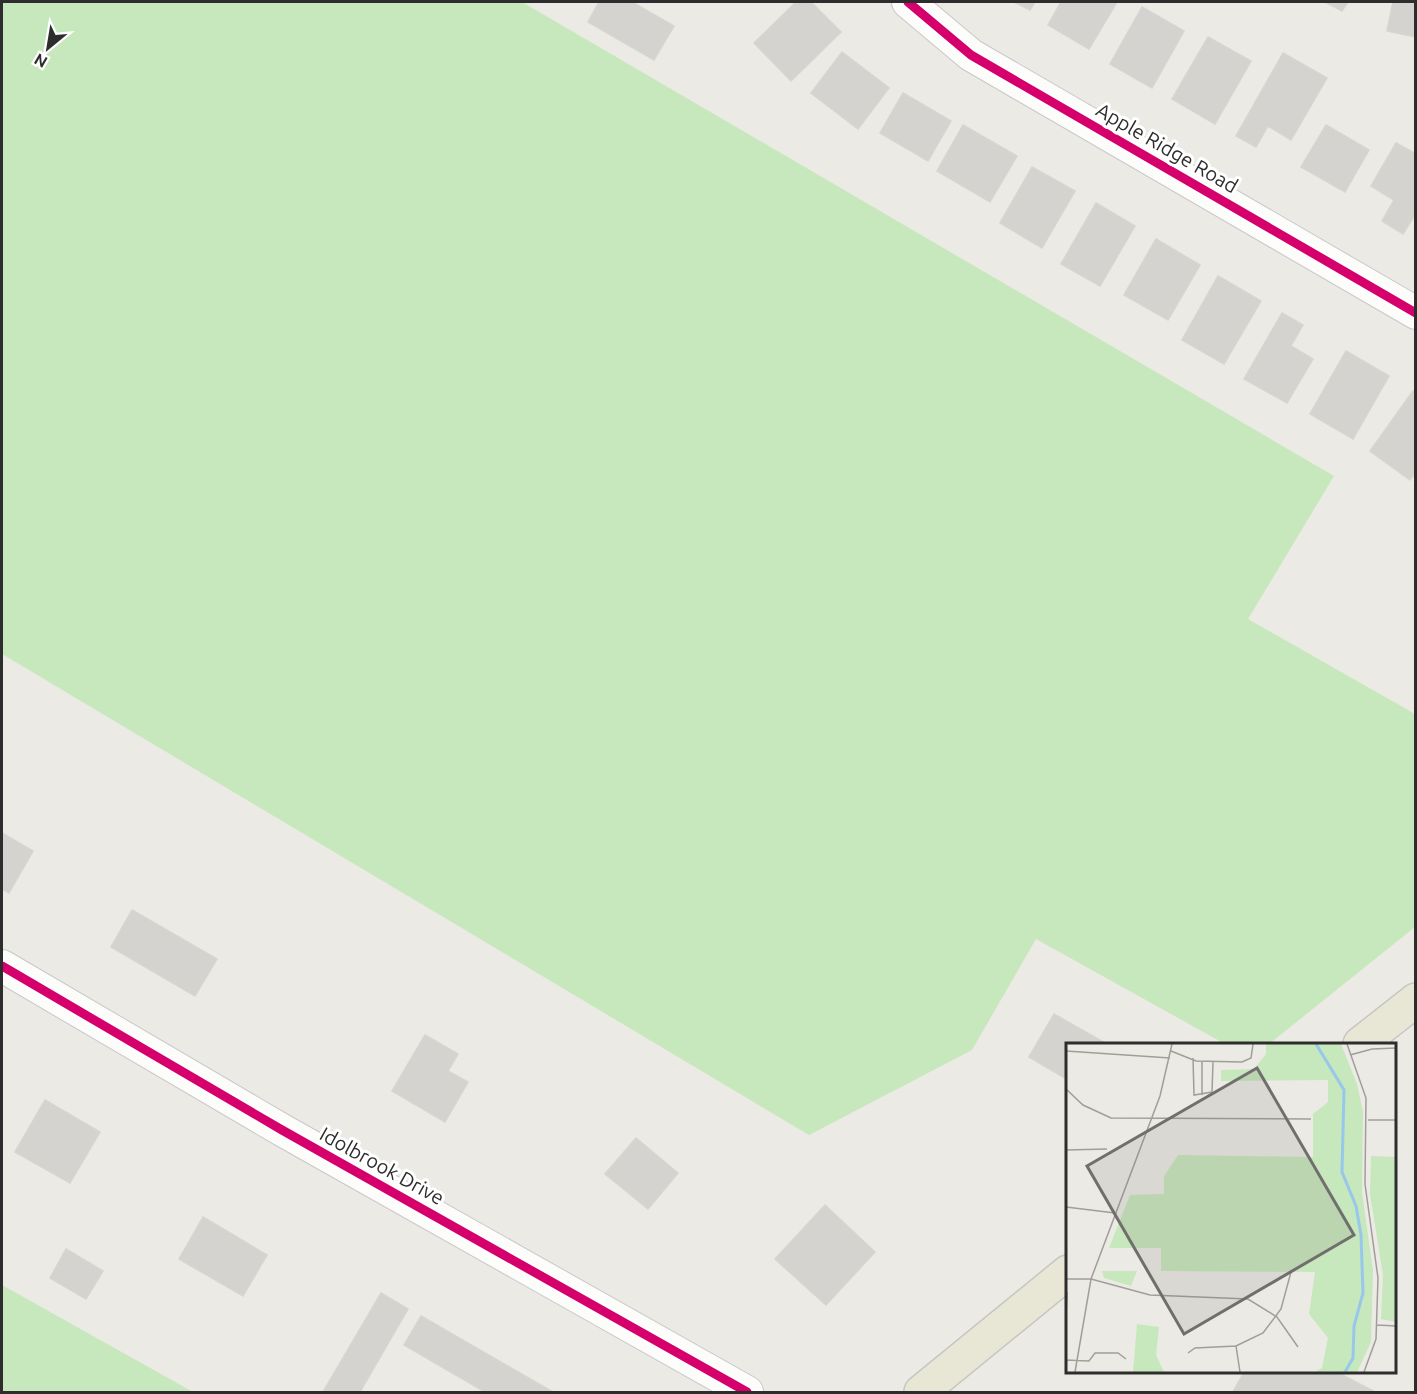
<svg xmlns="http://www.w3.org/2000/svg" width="1417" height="1394" font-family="Ubuntu,sans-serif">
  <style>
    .green { fill: #c7e7bc }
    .building { fill: #d4d3cf; stroke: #d6d5d0; stroke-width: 1.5 }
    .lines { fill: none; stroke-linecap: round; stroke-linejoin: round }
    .minor-casing { stroke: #c9c8c8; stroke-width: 34 }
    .major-casing { stroke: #c6c6c3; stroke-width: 36 }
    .minor { stroke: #fcfcfb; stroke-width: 32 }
    .major { stroke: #e8e7d6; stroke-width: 33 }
    .cycleway-casing { stroke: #fff; stroke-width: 13 }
    .cycleway { stroke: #d6006c; stroke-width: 9 }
    .labels { text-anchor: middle; stroke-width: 6; stroke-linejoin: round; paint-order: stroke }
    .street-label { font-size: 20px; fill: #2d2d2d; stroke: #fff }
    .inset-river { fill: none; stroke: #97c8ec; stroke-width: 3 }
    .inset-road { fill: none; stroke: #a09e9b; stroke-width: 1.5 }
    .view { fill: #706f6d; fill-opacity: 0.15; stroke: #706f6d; stroke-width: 3 }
    .inset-edge { fill: none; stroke: #2d2d2d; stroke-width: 3 }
  </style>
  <rect width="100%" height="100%" fill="#eceae4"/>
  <!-- green -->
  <g class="green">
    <polygon points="2,2 522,2 1334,476 1248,619 1415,714 1415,927 1269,1044 1225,1044 1036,939 972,1050 809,1135 2,654"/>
    <polygon points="2,1285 193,1392 2,1392"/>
  </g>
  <!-- building -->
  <g class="building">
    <polygon points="599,2 632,2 674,26 654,60 588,22"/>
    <polygon points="796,2 811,2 841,32 791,81 754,43"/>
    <polygon points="1014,2 1035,2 1030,10"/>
    <polygon points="1061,2 1117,2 1089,49 1048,25"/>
    <polygon points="1325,2 1348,2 1342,11"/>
    <polygon points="1393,2 1416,2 1416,37 1387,31"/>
    <polygon points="1142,7 1184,31 1152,88 1110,64"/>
    <polygon points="1208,37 1251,61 1215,124 1172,99"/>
    <polygon points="842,52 889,88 858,129 811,93"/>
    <polygon points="1283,53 1327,78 1291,140 1268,126 1256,147 1236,136"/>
    <polygon points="903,93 951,121 928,161 880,133"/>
    <polygon points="963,125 1017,156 990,202 937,171"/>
    <polygon points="1326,125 1369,150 1345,192 1301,167"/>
    <polygon points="1396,143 1416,154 1416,213 1403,234 1382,221 1394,200 1371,186"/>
    <polygon points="1032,167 1075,191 1042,248 1000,223"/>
    <polygon points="1096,203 1135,226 1100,286 1061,264"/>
    <polygon points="1156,239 1200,265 1168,320 1124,295"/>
    <polygon points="1218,276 1261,301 1224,364 1182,340"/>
    <polygon points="1282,313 1303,325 1291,346 1313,359 1287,403 1244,379"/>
    <polygon points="1346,351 1389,376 1353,439 1310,414"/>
    <polygon points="1413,391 1416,392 1416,472 1410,480 1370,451"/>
    <polygon points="2,833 33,851 9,893 2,889"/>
    <polygon points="132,910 217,959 195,996 111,947"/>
    <polygon points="1054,1014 1107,1044 1068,1044 1068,1080 1029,1057"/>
    <polygon points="425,1035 458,1054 448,1071 468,1082 445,1122 392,1091"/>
    <polygon points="45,1100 100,1132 70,1183 15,1152"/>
    <polygon points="636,1138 678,1173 648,1209 605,1174"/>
    <polygon points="825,1205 875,1252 826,1305 775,1259"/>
    <polygon points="203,1217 267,1255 243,1296 179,1259"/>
    <polygon points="66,1249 103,1271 86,1299 50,1278"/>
    <polygon points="381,1293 408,1309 360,1392 323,1392"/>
    <polygon points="421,1316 553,1392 485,1392 404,1345"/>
    <polygon points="1244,1372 1337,1372 1375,1392 1233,1392"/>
  </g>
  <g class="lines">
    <defs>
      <g id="minor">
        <polyline points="908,2 971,55 1416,313"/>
        <polyline points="2,966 282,1130 747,1392"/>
      </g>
      <g id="major">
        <polyline points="1360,1044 1416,1000"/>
        <polyline points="921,1392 1068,1272"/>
      </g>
    </defs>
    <!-- minor casing -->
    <use href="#minor" class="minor-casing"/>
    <!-- major casing -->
    <use href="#major" class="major-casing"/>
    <!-- minor -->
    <use href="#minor" class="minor"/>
    <!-- major -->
    <use href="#major" class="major"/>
    <defs>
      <g id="cycleway">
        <polyline points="908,2 971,55 1416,313"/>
        <polyline points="2,966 282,1130 747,1392"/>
      </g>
    </defs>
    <!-- cycleway casing -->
    <use href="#cycleway" class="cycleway-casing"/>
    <!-- cycleway -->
    <use href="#cycleway" class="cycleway"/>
  </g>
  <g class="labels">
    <!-- street labels -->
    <g class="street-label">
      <text transform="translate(1167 148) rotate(30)" y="7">Apple Ridge Road</text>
      <text transform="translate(382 1166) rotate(29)" y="7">Idolbrook Drive</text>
    </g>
  </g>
  <!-- overview -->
  <g transform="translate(1066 1043)">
    <rect width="330" height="330" fill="#eceae4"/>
    <path d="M200,1H275L291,41L297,69L296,149L307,228L305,299L291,329H249L256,325L262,295L243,271L249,229L95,228V205H43L64,152L98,151V133L112,112L247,114V71L262,59V37L155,38V27L188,26L200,11ZM305,113L330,114V279L315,276L317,232L304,151ZM36,228H71L65,243L38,235ZM71,281L93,284L90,312L98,329H67Z" fill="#c7e7bc"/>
    <path class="inset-river" d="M250,1L278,47L276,129L290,163L295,192L297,250L288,283L287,315L279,329"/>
    <path class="inset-road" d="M281,1L300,55L299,141L312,235L310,296L298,329M0,8L104,15M105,8L130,18L176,19L185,15L187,1M284,12L306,6L330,5M127,15L128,52L146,49L147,19M0,46L17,62L45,75L245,76M136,52V19M302,77H330M0,107L41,106M0,164L49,170M0,236H25L84,252L182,256L211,274L232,304M0,272L1,249M311,282L330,283M170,303L174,329M122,310L129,305L170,303L197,290L215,266L225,229M0,321V317L23,318L29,310H52L60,316M9,329L25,236L94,53L106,1"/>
    <path class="view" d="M191,25L288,192L118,291L21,123Z"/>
    <rect width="330" height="330" class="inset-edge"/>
  </g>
  <!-- border -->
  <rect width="1417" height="1394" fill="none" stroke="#2d2d2d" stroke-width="6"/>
  <!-- north arrow -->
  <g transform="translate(48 48) rotate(210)" stroke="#ffffff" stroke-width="4.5" paint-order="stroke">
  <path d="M0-4.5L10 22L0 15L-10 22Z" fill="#2d2d2d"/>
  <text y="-9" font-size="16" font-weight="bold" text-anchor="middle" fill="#2d2d2d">N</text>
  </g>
</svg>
